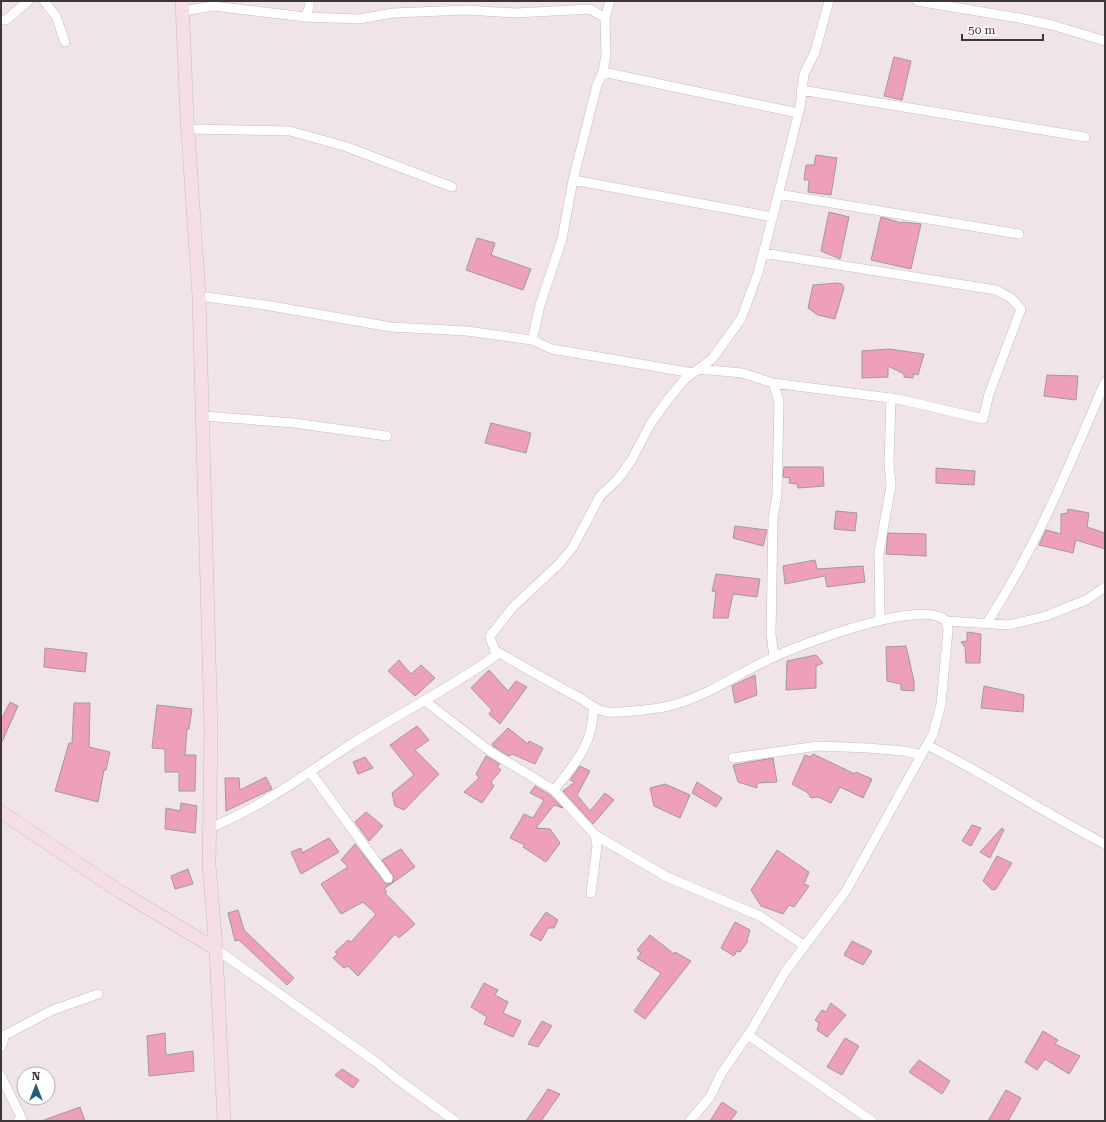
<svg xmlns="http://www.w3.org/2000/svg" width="1106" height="1122" font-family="'Roboto Serif',serif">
  <rect width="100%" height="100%" fill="#f0e4e8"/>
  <path fill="#ed9fbb" stroke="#a3989c" d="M894,57L911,61L902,100L884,96Z
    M816,155L837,158L831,195L808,192L809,180H804L806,165H814Z
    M829,212L849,217L840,259L821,251Z
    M881,217L902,223V222L921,224L911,269L871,260Z
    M477,238L495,243L491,255L531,269L523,290L466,270Z
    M837,283L842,284L844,288L835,319L818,315L808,308L813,285Z
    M889,349L924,354L918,375L913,374V378L904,377V374L888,366V377L862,378V351Z
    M1047,375L1078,376L1076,400L1044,396Z
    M491,423L531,433L526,453L485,443Z
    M784,467H823L824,486L798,488L797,484L789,483L790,478L783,477Z
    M936,468L975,471L974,485L936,483Z
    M1068,509L1089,513L1087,527L1105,533V549L1076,540L1073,553L1039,545L1046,530L1061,534V514L1067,513Z
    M836,511L857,513L855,531L834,529Z
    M735,526L767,530L763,546L733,538Z
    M888,533L926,534V556L886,554Z
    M815,560L817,569L863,566L865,582L827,587L825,576L785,584L783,566Z
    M716,574L760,579L757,597L733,594L728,618H713L716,592L712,591Z
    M967,632L981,634L980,663H966L965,647L961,642L967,641Z
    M906,646L914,681V691L901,690V684L887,681L886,647Z
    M45,648L87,653L85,672L44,667Z
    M816,655L823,663L816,666V688L786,690L787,661Z
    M399,660L411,674L421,665L435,678L415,696L388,671Z
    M489,670L508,691L516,681L527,687L500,724L489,714L492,710L471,688Z
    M755,675L757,695L735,703L732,686Z
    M984,686L1024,695L1023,712L981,708Z
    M10,702L18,706L1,744V720Z
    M74,703H90L89,747L110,752L106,770H104L98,802L55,791L69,743H72Z
    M157,705L192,709L189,729H187L185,755H196L195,791H179V772H165V749L152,748Z
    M417,726L429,740L415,750L439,774L404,810L395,806L392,793L414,775L390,745Z
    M508,728L528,744L529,741L543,748L535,764L512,754L509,756L493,746L492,744Z
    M813,754L855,774L856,772L872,779L863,798L840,787L831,803L818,797L811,798L808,793L792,784L805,755L810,757Z
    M486,756L500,764L497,766L501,770L491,782L494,786L482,803L464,792L479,778L476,774Z
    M365,757L373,768L358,774L353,762Z
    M773,758L777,782L757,783V788L738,782L733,765Z
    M580,766L590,771L577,795L590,811L605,793L614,800L593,824L563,791L575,782L570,780Z
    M266,777L272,789L226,811L225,778H239L240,790Z
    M697,782L722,798L716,807L692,793Z
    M665,784L690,795L680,818L654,806L650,788Z
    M535,786L550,795L563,808L554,805L536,828L550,829L560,843L546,862L523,847L525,845L510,838L524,814L533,818L544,800L530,793Z
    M181,803L197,806L195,833L165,829L166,808L180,811Z
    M366,812L383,826L369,841L355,822Z
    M972,825L981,828L971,846L962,841Z
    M1002,828L1004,830L990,858L980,852Z
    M329,838L339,852L301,874L291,852L301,848L302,853Z
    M355,844L386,884L392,883L394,877L382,860L401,849L415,867L384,889L387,892L385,893L415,924L399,938L395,934L358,976L348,966L344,968L333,958L337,954L335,952L348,940L351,942L376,914L363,902L341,914L321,884L348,867L341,860Z
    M777,850L809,872L804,884L809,886L794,907L789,905L783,914L761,906L751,890Z
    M997,856L1012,863L996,889L992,890L983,881Z
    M188,869L193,884L175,889L171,876Z
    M238,910L244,930L294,978L287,985L239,940L235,941L228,913Z
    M546,912L558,920L554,928H548L541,941L530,935Z
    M735,922L750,930L747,940L748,941L740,952L737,951L734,956L721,948Z
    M650,935L674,954L675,952L691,961L645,1019L634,1011L661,973L637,958L641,953L637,950Z
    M852,941L872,951L863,965L844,955Z
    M484,983L498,990L495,995L508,1002L503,1013L521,1021L513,1037L484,1024L487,1017L471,1007Z
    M831,1003L846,1015L827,1037L817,1030L819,1023L815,1020L822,1010L826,1012Z
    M542,1021L552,1026L538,1047L528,1044Z
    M1043,1031L1058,1040L1055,1044L1080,1056L1069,1074L1045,1059L1037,1070L1025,1062Z
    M165,1033L166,1055L193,1051L194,1071L149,1076L147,1036Z
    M845,1038L859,1046L842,1075L827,1067Z
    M919,1060L950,1081L942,1094L909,1072Z
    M342,1069L359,1080L353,1088L335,1075Z
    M548,1089L560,1094L541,1121H526Z
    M1006,1090L1021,1098L1008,1121H988Z
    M722,1102L737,1112L730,1121H710Z
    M80,1107L85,1121H44V1120Z"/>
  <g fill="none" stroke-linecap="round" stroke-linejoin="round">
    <defs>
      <path id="street" d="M44,1L56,16L65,42
        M917,1L1019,18L1052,25L1105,41
        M183,11L213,6L305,17L359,19L393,13L466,10L516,13L590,9L605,18
        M305,17L309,8V1
        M1,20H6L28,1
        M603,72L798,113
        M801,90L1085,137
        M188,129L290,131L347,147L452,187
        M573,180L773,217
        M778,194L1019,234
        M199,296L265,305L391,327L467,331L532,340L552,349L693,373
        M532,340L540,305L562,239L573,180L597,85L603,72L606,54L605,18L610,1
        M698,369L742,373L773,383L898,399L983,419L989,394L1021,309L1011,298L996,290L763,253
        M773,383L779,401L777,494L773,519L771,634L774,657
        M203,416L294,423L387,436
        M880,620L879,552L891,486L889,463L891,398
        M946,621L1009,625L1046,616L1086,600L1105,587
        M987,623C1036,548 1070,464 1105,382
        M496,651C523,667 550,682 578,697C587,702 595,710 607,712C621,713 662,709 676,704C711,694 741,672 774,657C802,644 924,597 946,621L948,630L941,704L933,734L846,891L785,972L752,1029L721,1074L710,1097L690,1121
        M425,701L491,752L554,790C575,764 594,743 593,708
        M927,745C988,775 1044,813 1105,844
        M733,758L818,746L868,748L904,751L921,755
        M311,773L388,878
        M554,790L595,835L597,846L591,893
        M209,828C261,808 304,775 350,745C398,714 449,689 495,656C496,649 491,643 490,636L513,607L559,564L573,547L600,496L618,479L631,461L651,423L669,398L685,379L712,359L741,319L758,273L769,231L800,107L804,74L815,52L829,1
        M595,835L667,877L760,916L805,946
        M216,949L376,1062L397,1079L455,1121
        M748,1035L872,1121
        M1,1047L5,1035L53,1010L98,994
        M1,1076L22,1119L18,1121"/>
      <path id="secondary" d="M182,1L187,118L199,296L211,729L209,865L216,949L224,1121
        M1,812L119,891L216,949"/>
    </defs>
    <use href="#street" stroke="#c7bbbf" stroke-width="10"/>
    <use href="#secondary" stroke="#c7bbbf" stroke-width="14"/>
    <use href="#street" stroke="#fff" stroke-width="9"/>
    <use href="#secondary" stroke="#f6dee6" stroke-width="13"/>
  </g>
  <rect width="1106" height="1122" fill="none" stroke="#3c3738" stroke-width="4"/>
  <g transform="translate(36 1086)"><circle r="19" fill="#ffffff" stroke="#b1afaf"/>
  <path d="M0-3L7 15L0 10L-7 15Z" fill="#235d76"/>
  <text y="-6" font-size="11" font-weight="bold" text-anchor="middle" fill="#3c3738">N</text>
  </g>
  <path d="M962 34v6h81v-6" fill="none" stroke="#3c3738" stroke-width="2"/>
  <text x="968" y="34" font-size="12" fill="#3c3738" stroke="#ffffff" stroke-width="3" paint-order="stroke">50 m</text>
</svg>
